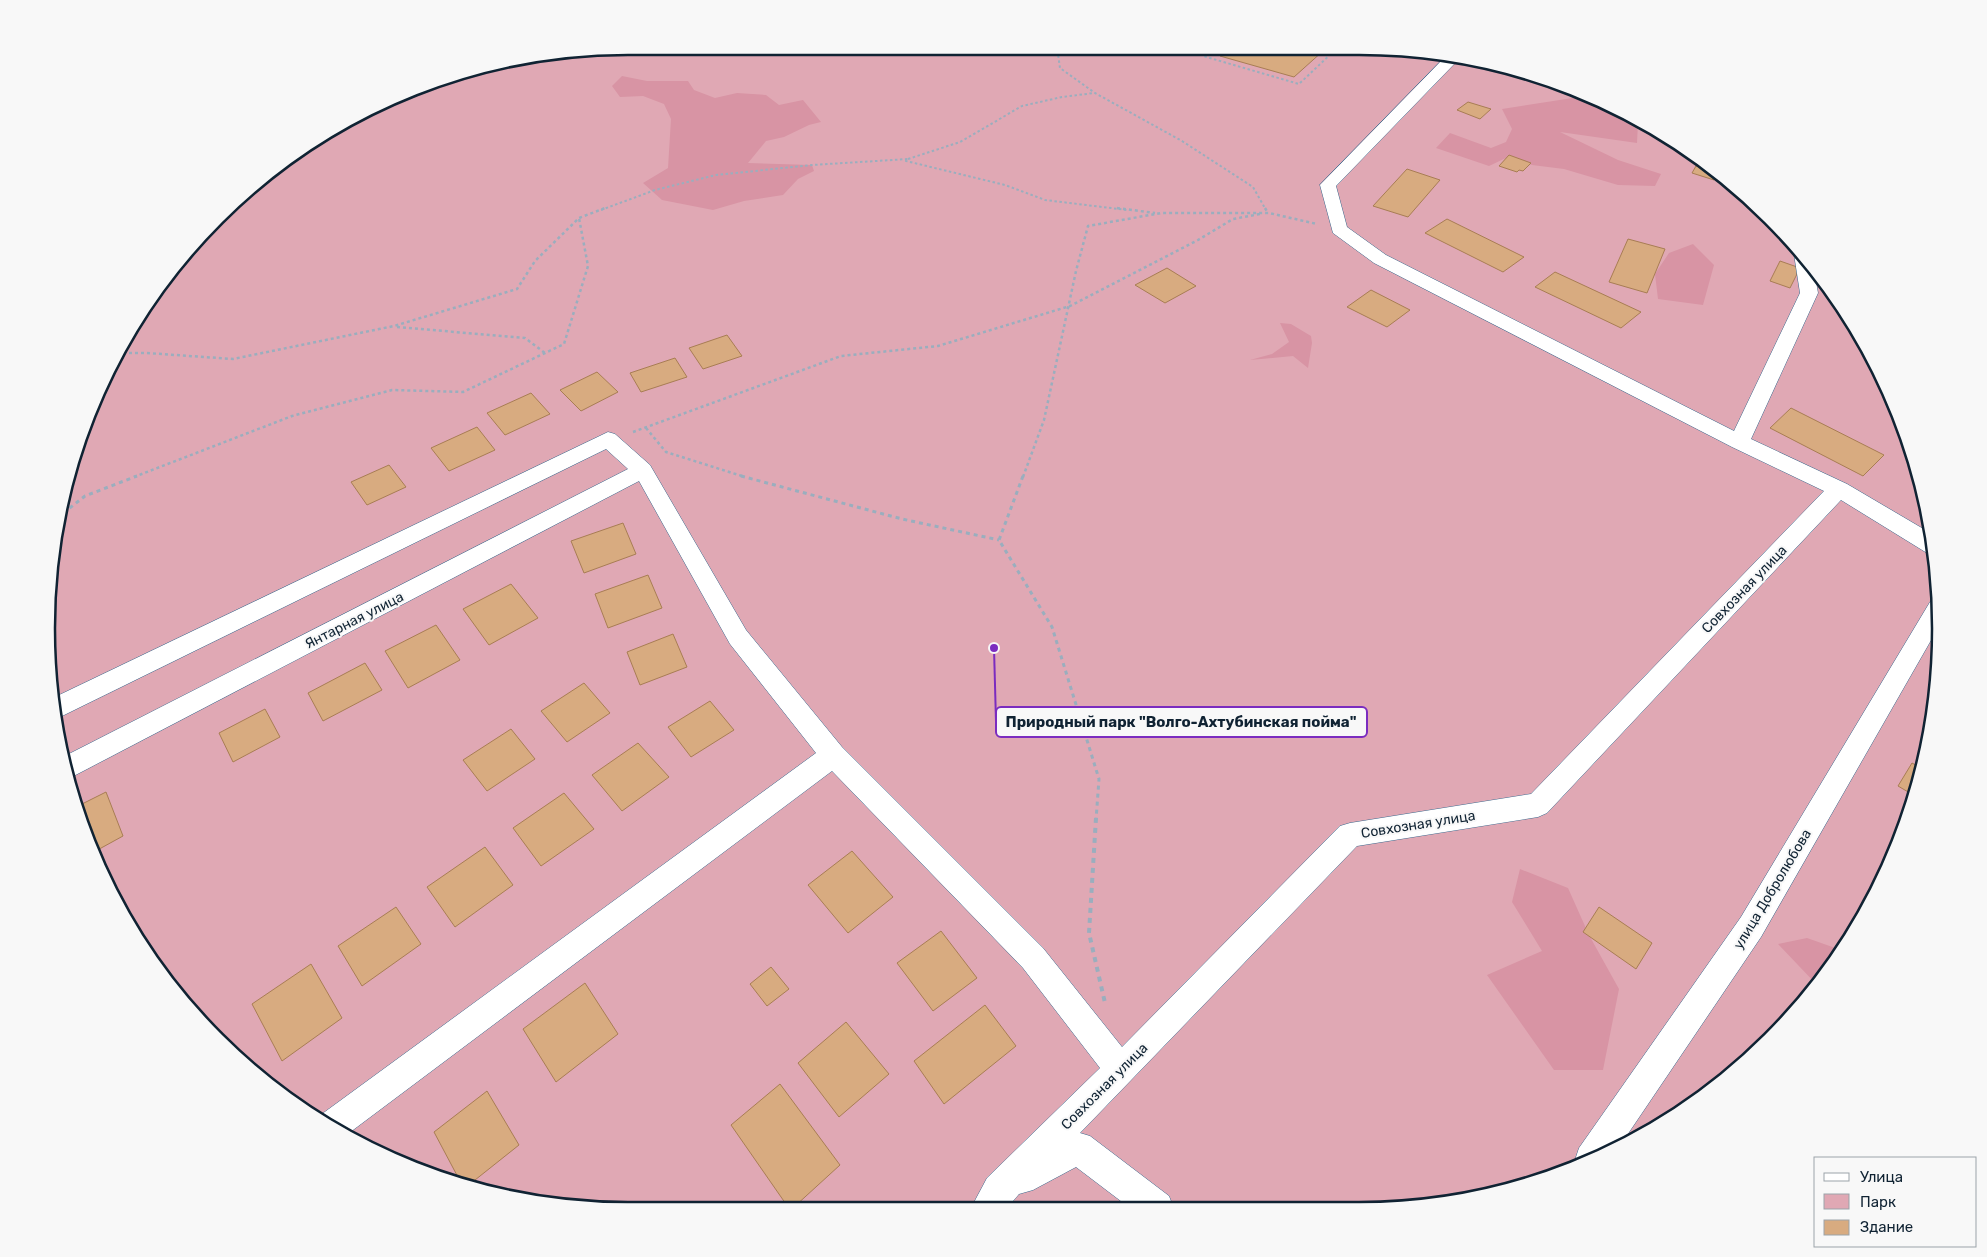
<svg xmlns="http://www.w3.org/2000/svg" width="1987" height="1257" font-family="Rubik,sans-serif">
  <rect width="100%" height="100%" fill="#daeeff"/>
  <path fill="#e0a8b4" d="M552,51H1434L1582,91L1713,167L1796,245L1863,338L1910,442L1936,553L1939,667L1921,779L1881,886L1820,983L1742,1066L1616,1151L1509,1191L1397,1209L553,1206L406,1167L274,1090L191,1013L144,952L91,852L66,779L46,628L57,515L77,441L124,338L167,274L217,217L305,145L442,77Z"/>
  <path fill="#d894a4" d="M502,63L486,73L435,80L442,77Z
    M622,76L647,81H688L694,90L715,98L737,93L766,95L779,105L803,100L821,122L809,125L784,137L766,141L748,163L812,165L814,171L798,179L783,195L744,201L713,210L662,200L643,183L668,168L671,119L664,104L643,96L620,97L612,86Z
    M1579,97L1615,110L1638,123L1637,143L1560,132L1618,160L1661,174L1655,186L1618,185L1564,169L1532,165L1508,157L1489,166L1436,148L1450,133L1491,148L1506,142L1512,129L1502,109Z
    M1693,244L1714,265L1703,305L1658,299L1655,274L1669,253Z
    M1280,323L1291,324L1311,336L1312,343L1308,368L1293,356L1250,360L1272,354L1289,342Z
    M1520,869L1568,888L1589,935L1619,989L1603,1070H1554L1487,975L1542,951L1512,902Z
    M1807,938L1841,950L1818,986L1778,944Z"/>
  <path fill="#d8ab80" stroke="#a87d54" d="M1227,51H1323L1294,77L1220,56Z
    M1468,102L1491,109L1480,119L1457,110Z
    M1509,155L1531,163L1523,171L1519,170L1517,172L1499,166Z
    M1696,166L1719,173L1714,180L1692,173Z
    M1407,169L1440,180L1408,217L1373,206Z
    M1447,219L1524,257L1503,272L1425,233Z
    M1628,239L1665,249L1647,293L1609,282Z
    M1780,261L1800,268L1790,288L1770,281Z
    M1167,268L1196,286L1165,303L1135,285Z
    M1555,272L1641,312L1621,328L1535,287Z
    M1371,290L1410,310L1387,327L1347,307Z
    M727,335L742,356L703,369L689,348Z
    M675,358L687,377L641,392L630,373Z
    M597,372L618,392L581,411L560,390Z
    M531,393L550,414L505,435L487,413Z
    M1791,408L1884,455L1863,476L1770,428Z
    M477,427L495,450L449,471L431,448Z
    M389,465L406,487L367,505L351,482Z
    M623,523L636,554L584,573L571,541Z
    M648,575L662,608L608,628L595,594Z
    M511,584L538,618L489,645L463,609Z
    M436,625L460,660L408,688L385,651Z
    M673,634L687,667L640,685L627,652Z
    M365,663L382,690L323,721L308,693Z
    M584,683L610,713L567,742L541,711Z
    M710,701L734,730L691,757L668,727Z
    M265,709L280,737L233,762L219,733Z
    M511,729L535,759L487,791L463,760Z
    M638,743L669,777L622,811L592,775Z
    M1912,763L1923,769L1915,796L1898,786Z
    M106,792L123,836L92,853L76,807Z
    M564,793L594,829L541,866L513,828Z
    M485,847L513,885L455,927L427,887Z
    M852,851L893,897L848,933L808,885Z
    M396,907L421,944L362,986L338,946Z
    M1599,907L1652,943L1636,969L1583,932Z
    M941,931L977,978L933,1011L897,963Z
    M311,964L342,1018L282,1061L252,1004Z
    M771,967L789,989L767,1006L750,984Z
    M585,983L618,1034L556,1082L523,1029Z
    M985,1005L1016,1046L944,1104L914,1061Z
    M846,1022L889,1074L839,1117L798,1063Z
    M780,1084L840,1165L794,1207H788L731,1125Z
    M487,1091L519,1145L470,1184L460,1181L434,1132Z"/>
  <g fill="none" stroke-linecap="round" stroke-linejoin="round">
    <defs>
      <path id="minor" d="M1447,55L1460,58L1336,186L1347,227L1386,255L1734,431L1800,293L1794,254L1800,250L1814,270L1818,293L1751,439L1847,484L1932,534L1936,555L1927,553L1841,500L1547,813L1538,817L1357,846L1080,1133L1090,1136L1169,1196L1174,1209L1130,1208L1076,1167L1033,1190L1019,1194L1007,1208H971L987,1178L1100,1068L1023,968L832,771L349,1133L320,1117L322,1114L816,753L730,644L639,481L66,780L63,757L628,469L606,449L58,718L55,697L608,432L615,434L650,465L746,630L842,747L1043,948L1122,1047L1340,826L1350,823L1531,794L1824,491L1732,447L1374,263L1333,233L1320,185Z
        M1937,599L1938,628L1761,937L1617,1150L1577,1165L1575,1160L1579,1148L1741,917L1930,602Z"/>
    </defs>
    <use href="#minor" stroke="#39678c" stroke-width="1"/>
    <path stroke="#9aaebe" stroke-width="2" stroke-dasharray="2.5 2.5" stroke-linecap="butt" d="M1060,51L1058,54L1060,68L1095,93L1182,141L1253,187L1266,210
      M1210,51L1203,56L1299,84L1334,51
      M908,159L960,142L1022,106L1062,97L1094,93
      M601,210L655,190L716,175L812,165L908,159L906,161L1005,185L1045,200L1127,210"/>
    <path stroke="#9aaebe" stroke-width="2.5" stroke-dasharray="3 3" stroke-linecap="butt" d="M1117,208L1155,213
      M1265,208L1268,213
      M397,327L525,338L545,353
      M117,353H147L233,359L394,326L517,289L535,261L579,218L605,208
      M646,428L666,452L745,477
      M633,432L841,356L938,346L1070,306L1198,240L1233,219L1260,214
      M134,477L292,416L392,390L463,392L564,344L588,266L579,218
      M1023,477L1044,420L1076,271L1088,226L1161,213H1269L1317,224"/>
    <path stroke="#9aaebe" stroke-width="3" stroke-dasharray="4 4" stroke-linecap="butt" d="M741,476L902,519L999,540
      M1023,476L999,540L1052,627L1099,779L1096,820
      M57,518L85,496L137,476"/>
    <path stroke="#9aaebe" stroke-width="4" stroke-dasharray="5 5" stroke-linecap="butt" d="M1096,818L1089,933L1105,1003"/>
    <use href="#minor" fill="#fff" fill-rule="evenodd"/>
  </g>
  <g text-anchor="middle" stroke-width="4" stroke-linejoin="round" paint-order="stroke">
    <g font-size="14" fill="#102333" stroke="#f8f8f8">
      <text transform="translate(1744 589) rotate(-46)" y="5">Совхозная улица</text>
      <text transform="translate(354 620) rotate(-27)" y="5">Янтарная улица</text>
      <text transform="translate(1418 824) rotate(-9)" y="5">Совхозная улица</text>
      <text transform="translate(1772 889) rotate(-59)" y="5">улица Добролюбова</text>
      <text transform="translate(1104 1086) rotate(-45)" y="5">Совхозная улица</text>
    </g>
  </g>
  <path d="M0 0H1987V1257H0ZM628 55H1359A573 573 0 0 1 1932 628V629A573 573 0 0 1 1359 1202H628A573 573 0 0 1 55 629V628A573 573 0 0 1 628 55Z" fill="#f8f8f8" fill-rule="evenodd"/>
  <path fill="none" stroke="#102333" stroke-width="2.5" d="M628 55H1359A573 573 0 0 1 1932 628V629A573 573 0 0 1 1359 1202H628A573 573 0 0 1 55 629V628A573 573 0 0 1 628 55Z"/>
  <path fill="none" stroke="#7b2cbf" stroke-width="2" d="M994 648L996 722"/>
  <circle fill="#7b2cbf" stroke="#f8f8f8" stroke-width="2" cx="994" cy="648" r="5"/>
  <rect fill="#f8f8f8" stroke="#7b2cbf" stroke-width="2" x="996" y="707" width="371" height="30" rx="5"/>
  <g font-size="15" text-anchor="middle" font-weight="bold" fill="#102333">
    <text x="1181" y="727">Природный парк "Волго-Ахтубинская пойма"</text>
  </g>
  <rect x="1814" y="1157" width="162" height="90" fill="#f8f8f8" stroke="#9ba3a9"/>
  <rect x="1824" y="1173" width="25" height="8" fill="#ffffff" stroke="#9ba3a9"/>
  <text x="1860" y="1182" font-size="15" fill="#102333">Улица</text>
  <rect x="1824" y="1194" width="25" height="15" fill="#e0a8b4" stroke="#9ba3a9"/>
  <text x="1860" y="1207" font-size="15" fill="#102333">Парк</text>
  <rect x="1824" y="1220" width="25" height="15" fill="#d8ab80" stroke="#9ba3a9"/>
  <text x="1860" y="1232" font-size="15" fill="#102333">Здание</text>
</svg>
